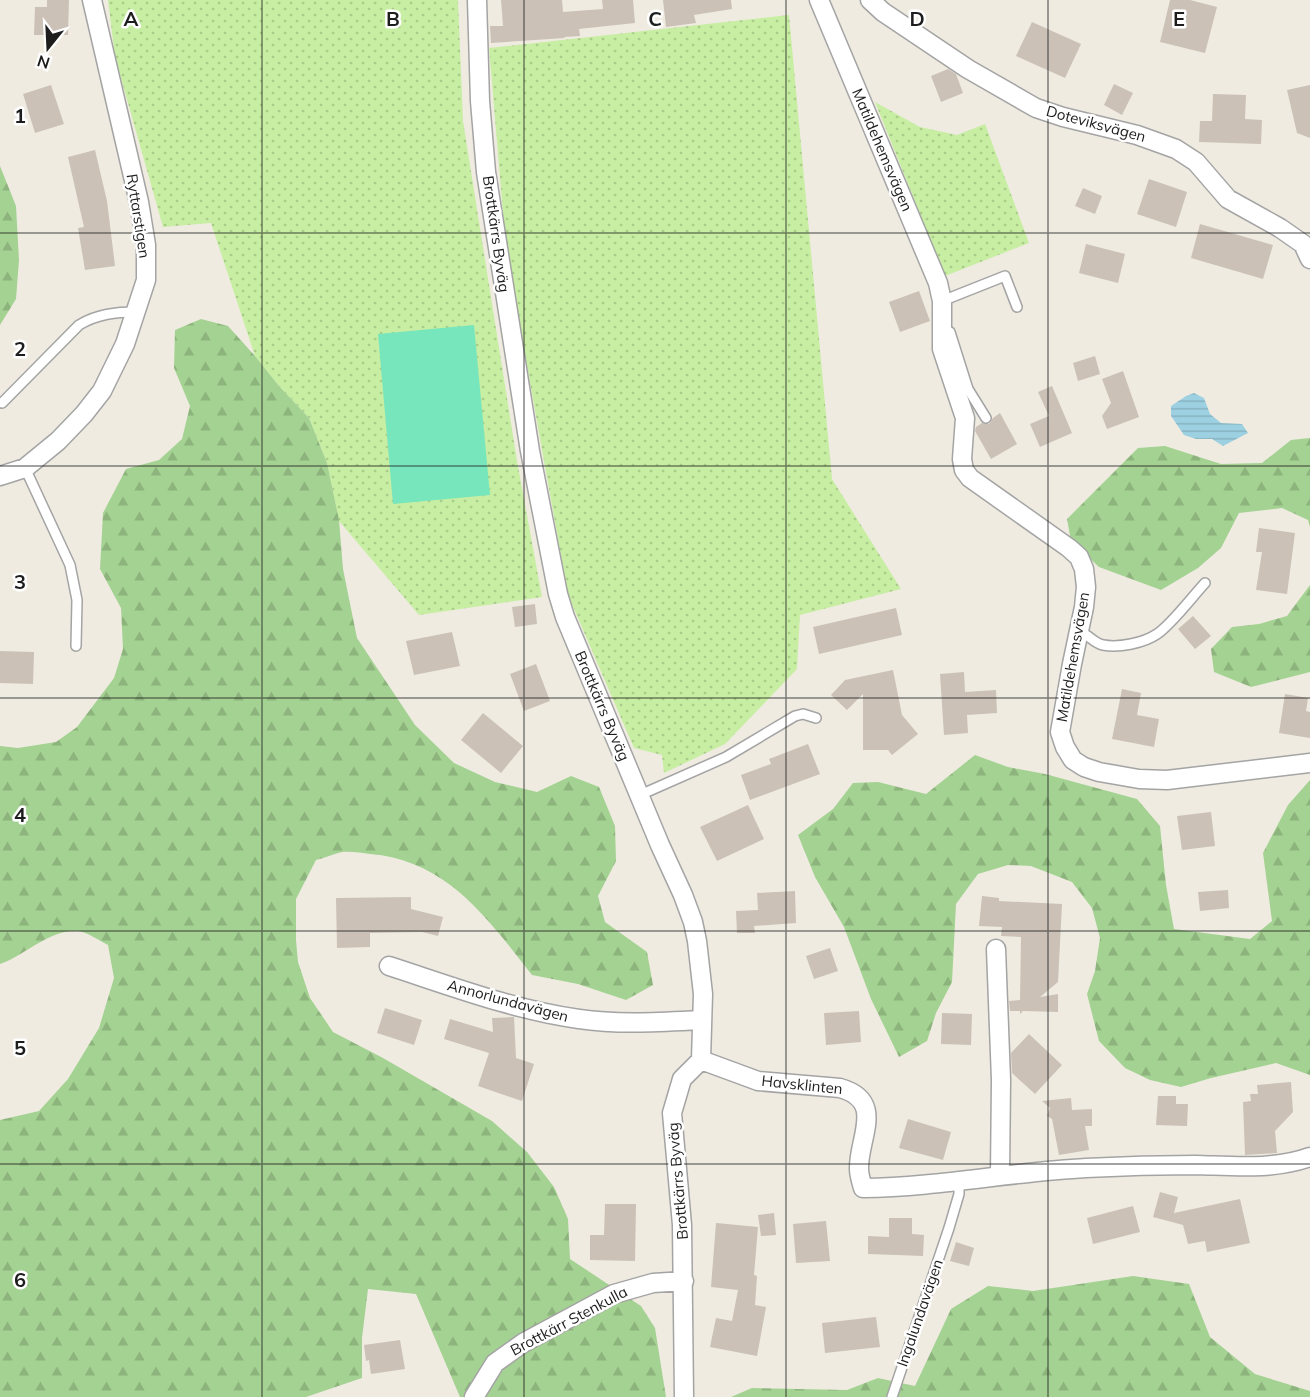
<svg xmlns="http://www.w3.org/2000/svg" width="1310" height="1397" font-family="Mulish,sans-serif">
  <defs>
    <pattern id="grass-dots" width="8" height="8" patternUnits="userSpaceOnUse" patternTransform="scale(1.5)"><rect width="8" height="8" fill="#c7eea2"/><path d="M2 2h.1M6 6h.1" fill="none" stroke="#aacc8b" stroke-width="1.8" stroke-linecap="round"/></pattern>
    <pattern id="forest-firs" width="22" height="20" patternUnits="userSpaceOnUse" patternTransform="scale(1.5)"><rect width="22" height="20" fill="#a4d292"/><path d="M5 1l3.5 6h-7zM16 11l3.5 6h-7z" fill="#8db47d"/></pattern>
    <pattern id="water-rules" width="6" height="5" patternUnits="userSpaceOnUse" patternTransform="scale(1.5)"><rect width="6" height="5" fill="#9dd1e1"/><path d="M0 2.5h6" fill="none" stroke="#87b3c1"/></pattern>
  </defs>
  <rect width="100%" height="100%" fill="#efebe1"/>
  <path fill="url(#grass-dots)" d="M108,0H458L463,121L517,461L542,597L419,615L339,521L327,463L309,418L279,386L255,356L211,223L163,227L115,57Z
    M789,15L832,479L901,589L800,615L797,669L725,744L664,773L662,755L634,748L568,595L506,248L489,48Z
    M875,102L920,127L957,135L985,124L1029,243L945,276Z"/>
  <path fill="url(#forest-firs)" d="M0,166L16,206L19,260L16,299L0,325Z
    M201,319L228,326L255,356L279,386L309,418L327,463L339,520L343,569L357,638L415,725L454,763L495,782L537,792L571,776L599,787L615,826L616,861L598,896L605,922L647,952L653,985L626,1000L578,984L532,975C488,919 447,860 370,854C362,853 351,851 342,852C334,854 324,858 316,860L296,899V940L298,962L310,998L333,1032L383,1058L492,1121L527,1152L554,1187L568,1219L570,1259L641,1306L655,1328L666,1397H460L416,1294L368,1289L362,1338V1378L306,1397H0V1120L39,1111L68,1079L99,1028L114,978L108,945C100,941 87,932 78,931C49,929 26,955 0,964V746L18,748L56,742L77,727L114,678L123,649L121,608L100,569L103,513L126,469L159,460L182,439L190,406L174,368L175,330Z
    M1310,438V527L1308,520L1282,508L1239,513L1221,548L1198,568L1161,590L1099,567L1071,541L1067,519L1138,448L1165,446L1221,464L1262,463L1291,440Z
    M1310,585V672L1251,687L1214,672L1211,649L1232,627L1259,624L1287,616Z
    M975,755L1008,767L1045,774L1137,799L1160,826L1166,885L1174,929L1250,939L1272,921L1263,853L1288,805L1310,780V1075L1276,1063L1211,1078L1181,1087L1150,1080L1125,1068L1099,1041L1087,994L1095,971L1100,938L1092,908L1072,882L1031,866L1008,865L978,874L956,904L952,982L936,1013L927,1041L899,1057L871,999L844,927L815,877L798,835L833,809L853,783L878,782L926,794Z
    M1133,1276L1189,1284L1210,1337L1255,1374L1310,1391V1397H731L752,1388L847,1390L878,1378L915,1386L951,1309L988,1286L1033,1291Z"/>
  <path fill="#77e6bd" d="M474,325L490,495L393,504L378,334Z"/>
  <path fill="url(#water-rules)" d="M1194,393L1204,398L1210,414L1221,423L1242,424L1248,433L1223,446L1212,439H1196L1184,435L1171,416V406L1186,396Z"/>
  <path fill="#cbc1b7" d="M47,0H69L68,35H34L35,7H47Z
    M501,0H562L563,12L603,9L602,0H633L635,23L579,29L580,36L564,37L565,38L491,43L490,26H503Z
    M663,0H731L732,9L694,15L696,23L666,27Z
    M1170,0H1190L1217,7L1205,53L1160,42Z
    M1032,22L1081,44L1065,78L1016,56Z
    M948,69L956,74L963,93L941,102L931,76Z
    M1114,84L1133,93L1122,115L1104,105Z
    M51,85L64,124L35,133L23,94Z
    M1310,85V138L1297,133L1287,90Z
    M1213,94L1246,95L1245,119L1262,120L1261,144L1199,142L1200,121H1212Z
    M95,150L107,201L115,266L85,270L78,228L84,227L68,157Z
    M1149,179L1187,192L1176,227L1137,214Z
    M1083,188L1102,196L1095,214L1075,206Z
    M1200,224L1273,245L1263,279L1191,258Z
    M1086,244L1125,254L1118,283L1079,273Z
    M919,291L930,321L900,332L889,302Z
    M1095,356L1100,374L1078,381L1073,363Z
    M1123,371L1139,417L1107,429L1102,416L1111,403L1102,379Z
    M1052,386L1072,433L1040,447L1030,424L1049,416L1038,392Z
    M1000,413L1017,444L991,459L975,431L976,427L982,423L989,424L993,418Z
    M1259,528L1295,533L1287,594L1256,590L1262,552H1256Z
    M535,604L537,624L515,627L512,607Z
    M896,608L902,635L819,654L813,627Z
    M1193,616L1211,636L1195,649L1178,629Z
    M452,632L460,666L414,675L406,641Z
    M0,651L34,652L33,684L0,683Z
    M536,664L550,701L524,711L510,674Z
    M893,670L902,715L918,734L892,755L888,750H863V694L847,710L831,695L845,680Z
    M964,672L965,692L996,690L997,713L967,715L968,733L944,735L940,674Z
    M1122,689L1141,693L1137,715L1159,719L1154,747L1112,739Z
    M1285,694L1308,698L1306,711L1310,712V738L1279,733Z
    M483,713L523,746L501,773L461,740Z
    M808,744L820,774L750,800L741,775L771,764L769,759Z
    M748,805L764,839L717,861L700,827Z
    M1211,812L1215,846L1182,850L1177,816Z
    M1228,890L1229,908L1200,911L1198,892Z
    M795,891L796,923L754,926L755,933H737L736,911L758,910L757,893Z
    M982,896L999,898V901L1062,904L1058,982L1040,997L1058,994V1012L1023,1011L1020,1014V1011H1010L1009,1001L1020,1000L1021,937L1001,936L1002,927L979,926Z
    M411,897V909L443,917L438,936L422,932L370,933V947L337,948L336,898Z
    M830,948L838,971L814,979L806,956Z
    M385,1008L422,1020L414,1045L377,1033Z
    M859,1011L861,1042L826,1045L824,1013Z
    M942,1013L972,1014L971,1045L941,1044Z
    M514,1017L516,1058L534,1064L522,1101L478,1086L489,1053L444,1039L450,1019L493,1032L492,1018Z
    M1029,1034L1062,1065L1035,1094L1012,1073L1011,1053Z
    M1291,1082L1293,1112L1275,1131L1277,1153L1245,1155L1243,1102L1251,1101L1250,1094H1258L1257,1085Z
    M1158,1096H1176V1104H1188L1187,1126L1156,1125Z
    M1071,1098L1072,1110L1092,1109V1126H1085L1089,1150L1059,1155L1052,1119L1047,1116L1050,1108L1042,1101Z
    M908,1119L951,1132L943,1160L899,1148Z
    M1160,1192L1178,1197L1174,1213L1240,1199L1250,1243L1207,1252L1205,1241L1188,1244L1183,1225L1153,1217Z
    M605,1204H636L635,1261L590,1260V1235H604Z
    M1133,1206L1140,1232L1093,1244L1087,1218Z
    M774,1213L776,1235L761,1236L758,1215Z
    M889,1218H912V1234L924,1235L923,1256L868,1254V1236L889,1237Z
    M826,1221L830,1261L796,1263L793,1224Z
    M716,1223L758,1227L754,1275L757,1276L755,1305L766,1307L757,1356L710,1347L716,1318L732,1321L738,1290L711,1287Z
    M956,1242L974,1248L969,1266L950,1261Z
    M876,1317L880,1347L825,1353L822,1323Z
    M400,1340L405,1369L371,1374L369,1360L366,1361L364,1345Z"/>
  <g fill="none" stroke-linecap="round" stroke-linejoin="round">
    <defs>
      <path id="lane" d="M942,301L1005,276L1017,307
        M945,329L950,332L968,389L986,418
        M2,403L79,325C97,314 116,312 137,312
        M25,468L70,565L77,600L76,646
        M1079,632C1089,634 1093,643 1103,645C1119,648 1144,643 1157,634C1171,625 1192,597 1205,583
        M640,795L726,757L795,716L803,714L816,718
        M892,1397L949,1228L959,1194V1182"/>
      <path id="street" d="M477,0L480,101L486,172L530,451L558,594L565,617L660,845L683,895L693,922L697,941L703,994L701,1060L682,1079L672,1113L682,1225L684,1397
        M819,0L938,283L942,301V349L965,418L962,459L964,470L970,478L1069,548L1079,557L1084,569L1086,587L1084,607L1072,664L1060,732L1065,747L1073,760L1084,767L1099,772L1139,779L1167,780L1310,763
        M870,0L883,12L968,69L1036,108L1063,117L1137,135L1176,149L1196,162L1228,199L1280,228L1303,244L1310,259
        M0,476L25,468L58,441L84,414L102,391L125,344L146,280V245L139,202L92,0
        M996,949L1001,1080L1000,1175
        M389,966C451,986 514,1010 579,1019C619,1025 662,1022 702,1020
        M701,1060L758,1081L840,1088C886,1101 858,1138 859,1169C859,1175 861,1181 863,1188C938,1187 1011,1172 1086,1168C1123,1166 1160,1165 1196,1165C1234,1166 1274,1170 1310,1157
        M474,1397L495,1363L523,1343L614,1294L653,1283L684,1281"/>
    </defs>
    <use href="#lane" stroke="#a4a4a4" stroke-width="12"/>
    <use href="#street" stroke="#a4a4a4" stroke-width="21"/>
    <use href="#lane" stroke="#fff" stroke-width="9"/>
    <use href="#street" stroke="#fff" stroke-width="18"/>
  </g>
  <path fill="none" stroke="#1d1d1d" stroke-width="1.5" stroke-opacity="0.55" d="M262,0V1397M524,0V1397M786,0V1397M1048,0V1397M0,233H1310M0,466H1310M0,698H1310M0,931H1310M0,1164H1310"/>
  <g text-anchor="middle" stroke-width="5" stroke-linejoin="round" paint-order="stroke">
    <g font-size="15" fill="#1d1d1d" stroke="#fff">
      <text transform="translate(1096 124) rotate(15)" y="5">Doteviksvägen</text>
      <text transform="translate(882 150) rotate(67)" y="5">Matildehemsvägen</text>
      <text transform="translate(138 216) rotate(81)" y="5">Ryttarstigen</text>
      <text transform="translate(496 234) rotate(82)" y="5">Brottkärrs Byväg</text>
      <text transform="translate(1073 657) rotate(-80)" y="5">Matildehemsvägen</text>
      <text transform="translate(602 706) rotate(67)" y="5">Brottkärrs Byväg</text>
      <text transform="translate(508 1001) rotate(15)" y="5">Annorlundavägen</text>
      <text transform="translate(802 1085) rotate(6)" y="5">Havsklinten</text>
      <text transform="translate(678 1181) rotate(-95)" y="5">Brottkärrs Byväg</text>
      <text transform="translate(920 1313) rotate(-71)" y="5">Ingalundavägen</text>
      <text transform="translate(569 1321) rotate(-28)" y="5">Brottkärr Stenkulla</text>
    </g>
  </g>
  <g font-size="20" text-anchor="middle" font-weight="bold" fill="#1d1d1d" stroke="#fff" stroke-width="5" stroke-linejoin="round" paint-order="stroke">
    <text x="131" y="26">A</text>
    <text x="393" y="26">B</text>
    <text x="655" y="26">C</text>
    <text x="917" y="26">D</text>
    <text x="1179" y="26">E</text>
    <text x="20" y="123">1</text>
    <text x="20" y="356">2</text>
    <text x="20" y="589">3</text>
    <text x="20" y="822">4</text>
    <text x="20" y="1055">5</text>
    <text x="20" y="1287">6</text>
  </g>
  <g transform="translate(48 48) rotate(198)" stroke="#ffffff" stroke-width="4.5" paint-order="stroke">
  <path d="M0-4.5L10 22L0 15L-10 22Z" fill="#1d1d1d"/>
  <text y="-9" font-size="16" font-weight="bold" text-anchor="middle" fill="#1d1d1d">N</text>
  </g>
</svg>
